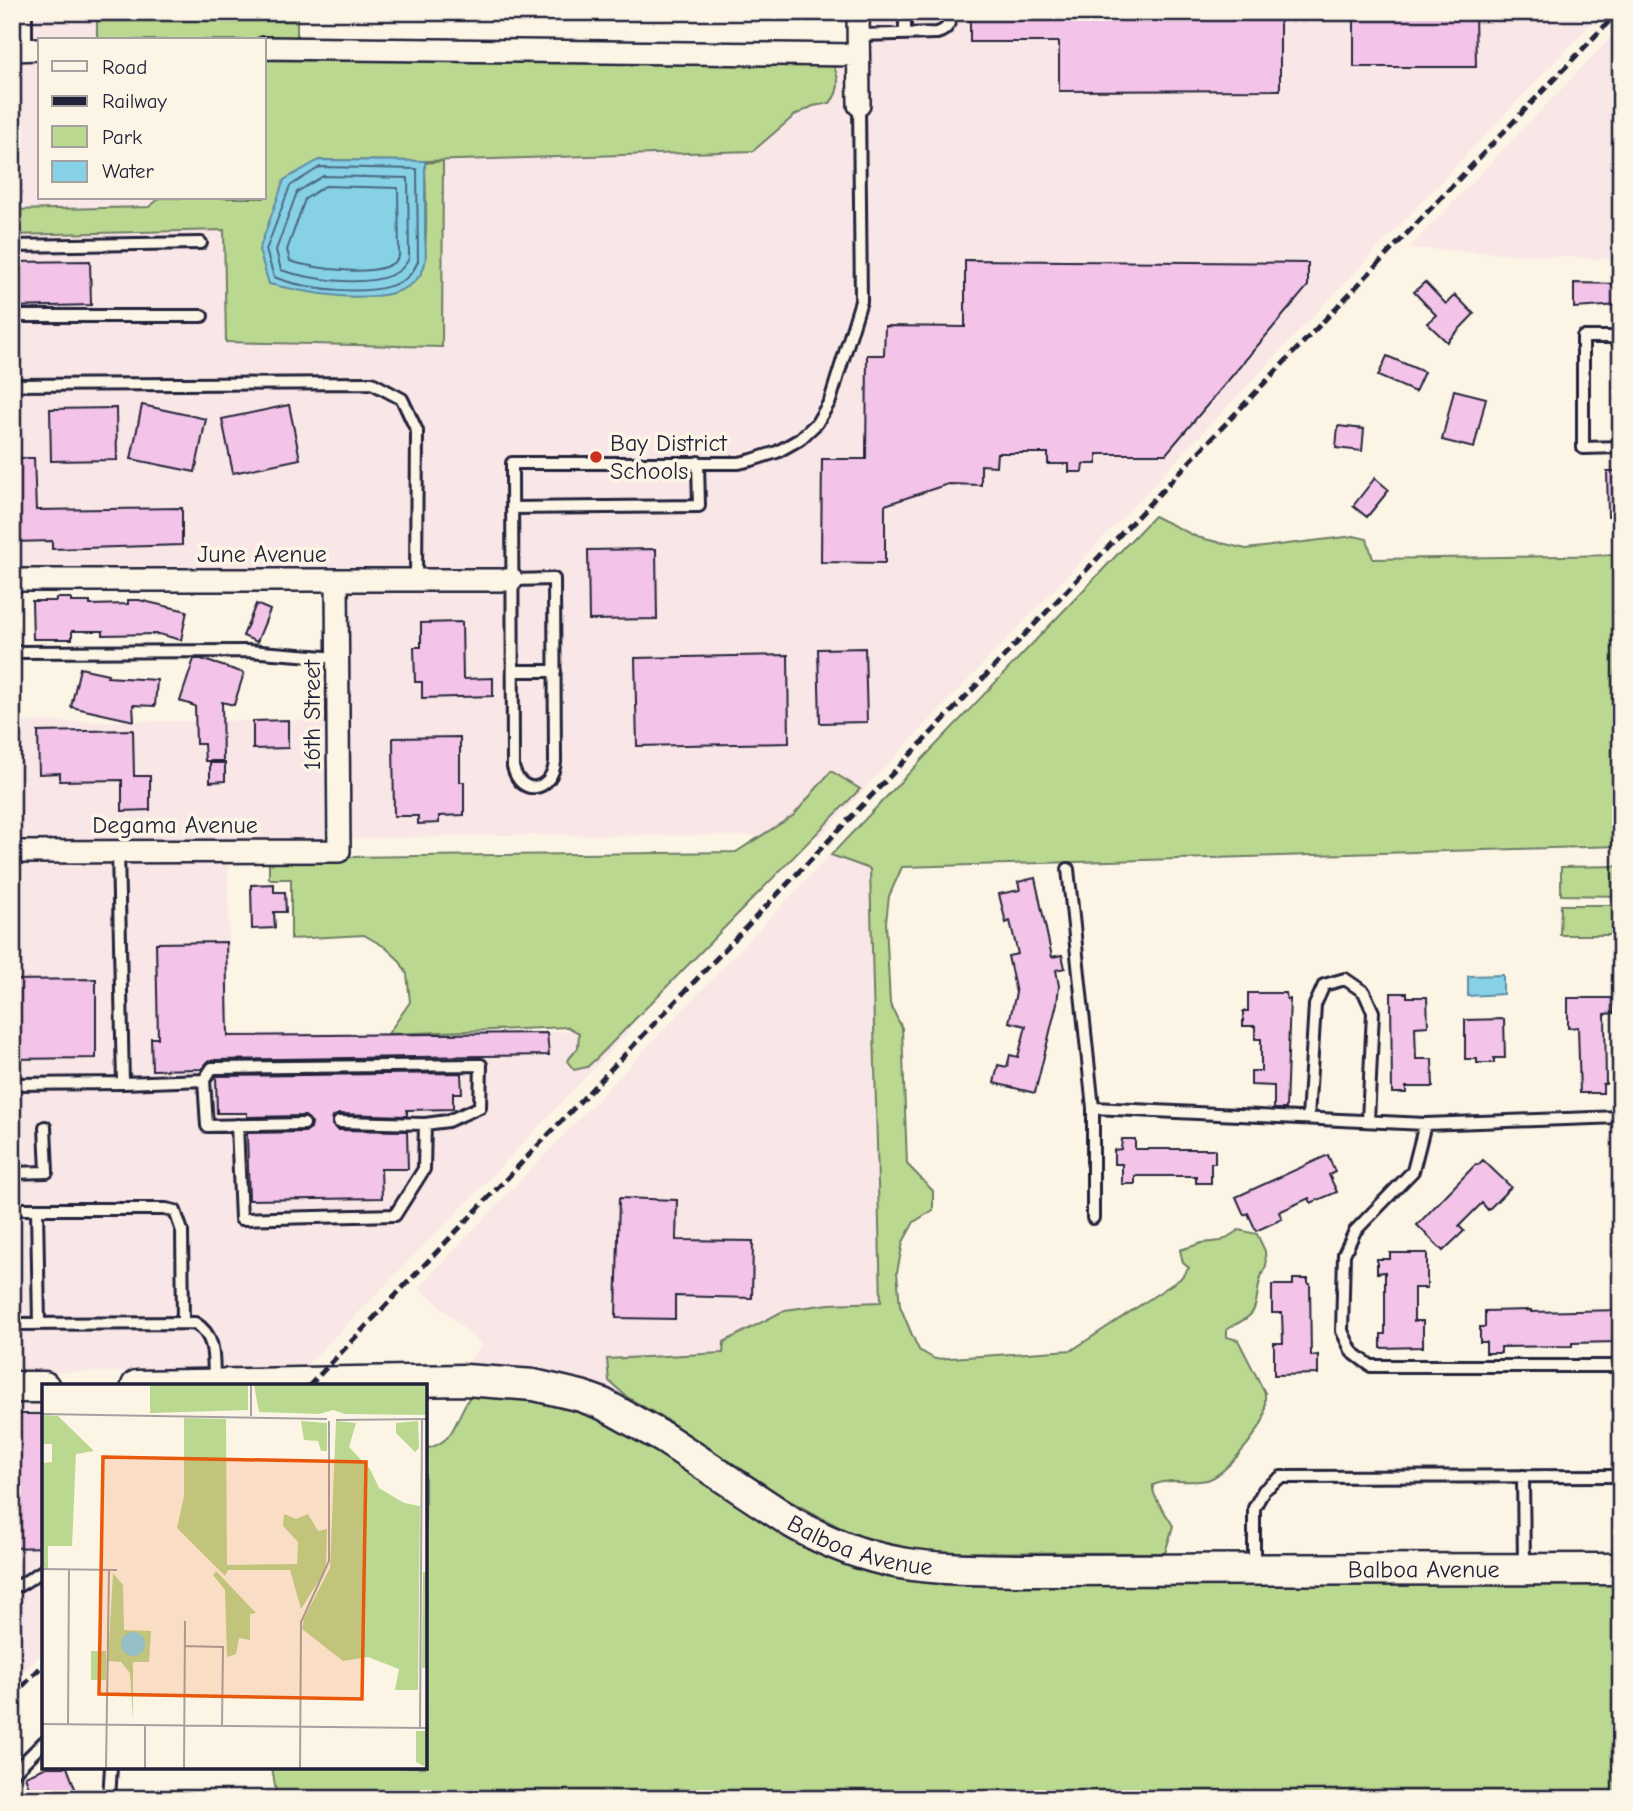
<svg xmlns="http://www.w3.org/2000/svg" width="1633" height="1811" font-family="'Comic Neue',sans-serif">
  <rect width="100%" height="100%" fill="#fcf5e5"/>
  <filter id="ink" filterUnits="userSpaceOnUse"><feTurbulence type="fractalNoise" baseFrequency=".0143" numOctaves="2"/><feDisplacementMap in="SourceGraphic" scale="14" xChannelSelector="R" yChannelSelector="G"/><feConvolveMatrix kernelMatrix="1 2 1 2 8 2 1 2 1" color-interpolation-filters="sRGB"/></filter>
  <g filter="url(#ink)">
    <path fill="#f9e6e6" d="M12,12H97V40H40L12,44Z
      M866,12H1602L820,836L495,835L347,839L348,590L493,589V569L12,571V221H20V59H40V198H264V60L838,64L849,71Z
      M1621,27V260L1409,248Z
      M330,720L329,829L321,843L12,845V722Z
      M831,854H870L882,1365L622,1369L623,1403L461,1371L482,1345L419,1287Z
      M228,860L230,1033L629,1031L470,1199L301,1371L12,1372V861Z
      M44,1404V1651L12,1684V1405Z"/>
    <path fill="#bbd890" stroke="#6e7d66" stroke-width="2" d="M97,12H297V44L264,40H97Z
      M264,60L831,62C840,76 841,90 830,103L813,106L795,115L753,151L425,161L319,160L392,293C401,289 410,286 416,279C431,264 425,187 425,163L443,161L442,347L226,342L224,230L12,235V210L149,207L160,198H264Z
      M1154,516L1197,537L1246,549L1354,536L1367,539L1373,559L1621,555V846L902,867L889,896L886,922L890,1004L902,1028L907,1164L933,1191V1210L914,1222L903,1242L897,1272L900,1306L912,1335L919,1350L935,1359L1072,1350L1180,1279L1189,1268L1183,1263L1180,1250L1202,1243L1221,1241L1239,1230L1257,1234L1265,1251L1266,1266C1255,1282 1260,1304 1251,1314C1246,1320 1234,1325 1227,1329V1337L1238,1340L1265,1393C1265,1401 1266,1413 1263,1420C1256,1436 1224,1476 1207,1480C1189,1484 1171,1477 1153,1485C1151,1496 1167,1514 1173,1526L1165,1553L887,1552L786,1499L667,1420L627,1397L609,1381L607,1359L723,1353L724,1342L785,1310L829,1304L881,1302L870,869L831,855Z
      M831,771L860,789L597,1058L587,1067L574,1070L567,1061L578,1048L579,1033L568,1027L388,1034L410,1002L407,974L399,960L385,947L364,935L291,939V879H269V858L736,852L794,815Z
      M1621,866V896L1561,895V867Z
      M1561,905H1621V935H1560Z
      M502,1392L594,1414L840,1559L1621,1580V1799H277L272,1767H425V1449C459,1441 453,1418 472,1394Z"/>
    <path fill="#87d1e7" stroke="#5f8ba2" stroke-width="2" d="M319,160L425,161C425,186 425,211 425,236C425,244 427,255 425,263C413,317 305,292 269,284L259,250L284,180Z
      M1503,975V994L1468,996V976Z"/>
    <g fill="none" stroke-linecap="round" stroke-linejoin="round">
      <path stroke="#4a6880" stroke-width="2" d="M320,167L417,169L418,261C414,270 411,276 402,281C373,298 304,289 274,277L266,250L290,186Z
        M323,176L408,178L409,258C395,294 311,280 281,270L276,250L297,192Z
        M325,186L398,188L399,256C388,281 311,268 290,261L287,250L305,199Z"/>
    </g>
    <path fill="#f3c4e7" stroke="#22223b" stroke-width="2" d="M970,12H1280V90L1059,91V42H970Z
      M1354,12H1475L1476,67H1354Z
      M965,260L1308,263V286L1166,454H1097V464H1083L1082,472H1069V464H1048V453H997L996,466L981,465V485L948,484L885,505V563L821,562L822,459H866L867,355H884L885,326L965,327Z
      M90,261L91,305L12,307V262Z
      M1425,282L1446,304L1455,295L1474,314L1447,342L1427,323L1436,315L1414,292Z
      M1574,283L1621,284V305L1574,308Z
      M1387,356L1424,372L1415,392L1378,376Z
      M1454,390L1486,398L1474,448L1442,440Z
      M142,405L206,419L195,472L131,459Z
      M289,405L300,459L233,473L222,419Z
      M116,408L117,460L51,461L50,409Z
      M1338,426L1364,429L1362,451L1336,448Z
      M12,458H34L36,510L182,508V545L52,549V541L12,542Z
      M1607,471H1621V515L1608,516Z
      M1375,478L1389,490L1367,517L1353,506Z
      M656,549L657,619L589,620L588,550Z
      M56,598H71V602H90V605L128,604V600H139L187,611L181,640L159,634L103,635V631H72V639H33L32,601H56Z
      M256,604L270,610L257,642L243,636Z
      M462,622L463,679L493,678V696L422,698V682H415L414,647H421V623Z
      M865,648L867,722L820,723L818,649Z
      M788,655L789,743L637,746L635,658Z
      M194,659H201L244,673L234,705L222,702L223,761H205L204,744H196L195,706L180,701Z
      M80,668L108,674L107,677L157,680L155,706L133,705L134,721L71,707Z
      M288,720V748L253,749V721Z
      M133,730L134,776H150V810L122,811V780L60,781V773L39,774L38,732Z
      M460,737V782H464V815L439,816V823L418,824V816H394L393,738Z
      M210,763H225V781L210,782Z
      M1035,878L1052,957L1062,955L1065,968L1056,970L1059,986L1057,1003L1035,1093L994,1083L998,1065L1007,1067L1010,1055L1018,1057L1026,1026L1009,1022L1016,993L1008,956L1018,954L1010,921L1006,923L999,894L1020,890L1018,882Z
      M274,884V892H285L286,912H274L275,928L252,929L251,885Z
      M226,942L228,1036L547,1033L549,1055L212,1060L208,1061L202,1069L152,1070L151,1038H158L156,943Z
      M96,979V1058L12,1059V980Z
      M1248,993H1286L1287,999H1290L1286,1109H1274V1086L1251,1085V1071H1261V1039H1255V1026H1243V1011H1248Z
      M1391,993H1407V997H1427L1428,1026L1415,1027L1416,1059H1432L1433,1087H1406V1093H1392Z
      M1568,998H1614V1013L1605,1014L1606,1084H1603V1093H1580L1578,1027L1568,1028Z
      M1504,1019L1505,1058H1494V1063H1477V1059H1465V1020Z
      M461,1073L462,1093H453V1109L407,1110V1116L339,1114L333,1117L332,1125L338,1130L407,1131L408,1169H381L382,1198L249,1200L247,1133L305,1132L311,1128L312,1123L305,1116L247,1117V1113H217L216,1076Z
      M1122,1139H1135V1149H1215V1163H1211V1183H1196V1176H1135V1184H1122V1164H1114V1150L1121,1149Z
      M1328,1155L1335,1172L1329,1175L1337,1192L1311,1203L1309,1198L1279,1212L1282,1219L1256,1231L1248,1213L1244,1215L1236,1197Z
      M1483,1160L1511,1187L1488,1210L1482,1203L1459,1226L1464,1231L1443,1251L1417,1225L1476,1164L1478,1165Z
      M619,1198L677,1200L676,1240L753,1241L752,1298L675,1296V1319L616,1318Z
      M1390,1253H1427V1288H1414V1321H1423V1347L1381,1348V1334H1385V1272L1377,1273V1259H1390Z
      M1293,1279H1308V1284H1310L1311,1356L1318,1355V1374L1274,1375V1343H1283L1282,1313H1272V1285H1293Z
      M1531,1310V1312L1621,1310V1340H1617V1342L1572,1343V1346L1501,1347V1353H1486V1342H1480V1327H1485V1311Z
      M12,1414H44V1547L12,1548Z
      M47,1767H67L79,1799H33L25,1776Z"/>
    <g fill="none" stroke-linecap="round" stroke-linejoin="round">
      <defs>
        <path id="lane" d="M26,12V49
          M905,34V12
          M858,35L937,33C948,30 950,23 951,12
          M12,246L201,243
          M12,316H202
          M1621,341L1610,337H1583V448L1621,447
          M12,385L372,383L402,399L417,431L416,580
          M512,508L699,506L698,462
          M512,580L554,579L555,762C552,791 521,798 513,767L512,463H739L752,460L777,452L800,439L817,423L830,401L861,301L859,105
          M12,652L248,651L338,658
          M513,671H555
          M1068,869L1093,1108V1218
          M204,1080L207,1126L304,1124
          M123,1083L204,1080L212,1068L481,1065L480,1107L448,1121L425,1124L339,1122
          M12,1084L123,1083L118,851
          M1093,1108L1425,1124L1621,1117
          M1308,1118L1315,1005L1324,985L1345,979L1364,992L1373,1012L1368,1121
          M1425,1124L1413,1171L1355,1231L1344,1254L1342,1331L1352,1352L1371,1366H1621
          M237,1125L241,1219L395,1215L424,1169L425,1124
          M12,1173L47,1172L45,1127
          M12,1209H166L175,1211L182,1231L183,1322
          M37,1209L39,1324
          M12,1324L195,1323C217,1336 213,1360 214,1382
          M1523,1476L1524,1566
          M1254,1566V1508L1264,1490L1281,1477L1621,1476
          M12,1585H20L44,1570
          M12,1774L44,1742
          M109,1799L111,1767"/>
        <path id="street" d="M858,12L859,105
          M264,48L858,55
          M12,50L40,49
          M12,580H512
          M12,852L339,851L337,580"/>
        <g id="secondary">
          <path id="s1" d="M137,1386L465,1380L534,1385L581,1396L603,1404L664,1438L793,1523C875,1570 933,1569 1025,1570L1621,1569"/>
          <path d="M12,1387H44"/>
        </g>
      </defs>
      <use href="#lane" stroke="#22223b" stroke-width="16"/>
      <use href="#street" stroke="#22223b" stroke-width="26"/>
      <use href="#secondary" stroke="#22223b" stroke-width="35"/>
      <use href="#lane" stroke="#fcf5e5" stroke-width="10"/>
      <use href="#street" stroke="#fcf5e5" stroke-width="21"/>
      <use href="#secondary" stroke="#fcf5e5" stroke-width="30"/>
      <path stroke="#22223b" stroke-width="5" stroke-dasharray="10 5" stroke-linecap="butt" d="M309,1386L1618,12
        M12,1697L44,1664"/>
    </g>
  </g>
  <circle fill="#c8321e" stroke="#fcf5e5" stroke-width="2.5" cx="596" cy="457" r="7"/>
  <g text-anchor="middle" stroke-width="7" stroke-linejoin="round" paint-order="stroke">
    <g font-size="24" fill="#22223b" stroke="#fcf5e5" text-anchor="start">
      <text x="610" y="451">Bay District<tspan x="610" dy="28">Schools</tspan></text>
    </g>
    <g font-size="24" fill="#22223b" stroke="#fcf5e5">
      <text x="262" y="562">June Avenue</text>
      <text transform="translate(312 715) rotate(-90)" y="8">16th Street</text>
      <text x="175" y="833">Degama Avenue</text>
      <text dy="8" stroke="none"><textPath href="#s1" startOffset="765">Balboa Avenue</textPath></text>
      <text dy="8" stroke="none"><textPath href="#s1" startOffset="1332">Balboa Avenue</textPath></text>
    </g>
  </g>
  <g transform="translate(42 1384)">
    <rect width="385" height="385" fill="#fcf5e5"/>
    <path d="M108,1H206V26L108,29ZM212,1H385V31L303,30L291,26L277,30L217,28ZM0,31L16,32L52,67L34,70L30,162H6V184H0L1,79L10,78V60H0ZM142,34L184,35L185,181L255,180L256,158L241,142L242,130L254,135L266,130L276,147L285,145L284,185L259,225L248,186H186L183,192L135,144L142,112ZM259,37L285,39V67H279L276,57L262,56ZM294,37L314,39L307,63L328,85L337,104L362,119L378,122L376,306H353L357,285L326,273L301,277L260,245L262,234L288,184ZM376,37L377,64L373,68L354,49V39ZM174,187L214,229L208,230V256L197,254L194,270L185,273L183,206L171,191ZM381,188H385V284H380ZM71,189L81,201L82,246L109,247L107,278H91V336L88,289L79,278L66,277ZM49,267H64V296H49ZM374,347H385V384L374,378Z" fill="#bbd890"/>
    <path d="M79 260a12 12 0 1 1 24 0a12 12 0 1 1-24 0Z" fill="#87d1e7"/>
    <path fill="none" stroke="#a5a1a1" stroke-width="2" d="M209,1V32M0,30L285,35M294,36L385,35M0,185L75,186M142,262L181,263L180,342M0,340L385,344M26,340L27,185M378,344L380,34M64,384L67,186M103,384V342M142,384L143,237M258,384L259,238L287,177V37"/>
    <path fill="#e8590c" fill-opacity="0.15" stroke="#e8590c" stroke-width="3.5" d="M61,73L324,78L320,315L57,310Z"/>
    <rect width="385" height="385" fill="none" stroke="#22223b" stroke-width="3.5"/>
  </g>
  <rect width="1633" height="1811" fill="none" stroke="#fcf5e5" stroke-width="42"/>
  <rect x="21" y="21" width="1591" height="1769" fill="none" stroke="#22223b" stroke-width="2.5" filter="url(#ink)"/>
  <rect x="38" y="38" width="228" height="161" fill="#fcf5e5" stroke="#a5a1a1" stroke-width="2"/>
  <rect x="52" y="61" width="35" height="10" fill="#fcf5e5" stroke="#a5a1a1" stroke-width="2"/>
  <text x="102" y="74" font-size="21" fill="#22223b">Road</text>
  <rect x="52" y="96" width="35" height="10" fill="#22223b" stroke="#a5a1a1" stroke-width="2"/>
  <text x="102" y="108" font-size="21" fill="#22223b">Railway</text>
  <rect x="52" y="126" width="35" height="21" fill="#bbd890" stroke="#a5a1a1" stroke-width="2"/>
  <text x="102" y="144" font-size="21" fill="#22223b">Park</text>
  <rect x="52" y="161" width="35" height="21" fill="#87d1e7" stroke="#a5a1a1" stroke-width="2"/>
  <text x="102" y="178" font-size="21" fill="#22223b">Water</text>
</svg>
